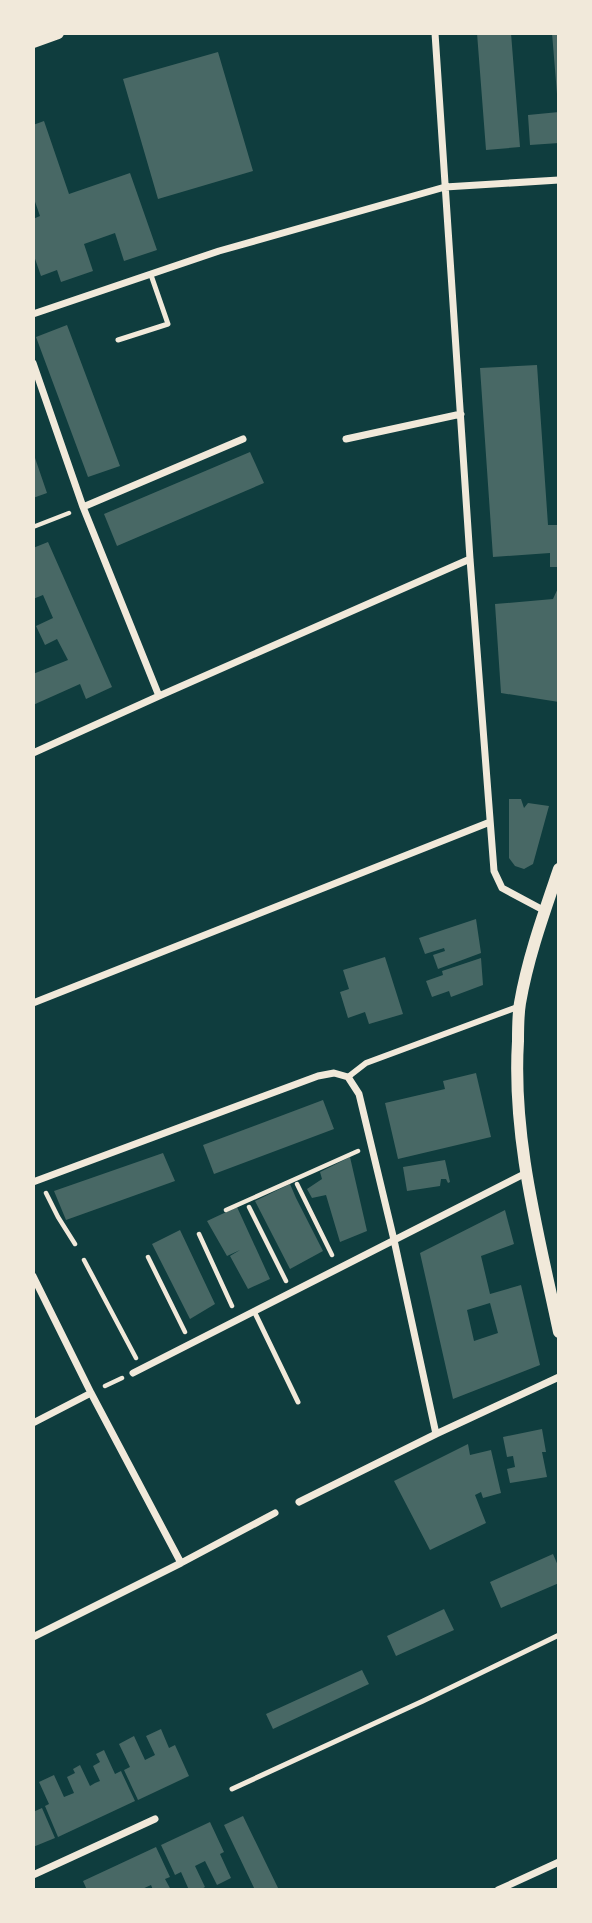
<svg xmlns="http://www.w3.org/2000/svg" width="592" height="1923" font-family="Georgia,serif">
  <rect width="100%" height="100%" fill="#0f3d3e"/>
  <path fill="#486865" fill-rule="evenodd" d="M477,33H511L520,147L486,150Z
    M552,33H559V94H557Z
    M218,52L253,171L158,199L123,79Z
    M559,112V143L530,145L528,115Z
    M44,121L69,194L130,173L157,250L124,261L115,233L84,244L93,271L61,282L57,270L41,276L33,253V219L40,216L33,196V125Z
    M67,325L120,466L88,477L36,337Z
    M537,365L548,525H559V567H550V553L493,557L480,368Z
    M250,452L264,483L117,546L104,514Z
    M34,455L47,493L33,498V456Z
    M48,542L112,687L86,699L80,684L33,705V674L68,660L57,639L45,645L36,626L53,618L43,595L33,599V548Z
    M559,586V702L501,693L495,604L553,599Z
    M509,799H521L524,808L528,803L549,806L533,864L524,869L515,866L509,858Z
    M476,919L481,953L438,969L433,955L445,951L444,948L425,954L419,938Z
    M385,957L403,1014L369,1024L365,1012L348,1018L340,992L349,989L343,970Z
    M481,958L483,985L451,997L449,991L432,997L426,981L443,975L442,971Z
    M476,1073L491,1137L398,1159L385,1103L445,1089L443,1081Z
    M323,1100L334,1129L214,1174L203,1145Z
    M163,1153L175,1181L66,1220L54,1191Z
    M350,1157L367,1231L340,1242L326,1195L312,1198L307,1189L322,1179L320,1172Z
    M445,1160L450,1182L448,1183L446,1179H441L440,1186L407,1191L403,1167Z
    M290,1184L296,1198L323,1251L290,1269L255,1201Z
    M237,1207L270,1279L248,1289L230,1256L240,1250L227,1256L207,1221Z
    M505,1210L514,1244L481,1256L490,1294L521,1285L540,1365L453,1399L420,1253ZM490,1303L498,1333L474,1341L467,1310Z
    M180,1230L215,1304L190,1319L152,1244Z
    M542,1429L546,1452H542L547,1477L510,1483L507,1469L515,1467L513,1456L507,1457L503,1437Z
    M468,1444L470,1455L491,1450L501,1493L483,1498L481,1492L475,1495L486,1523L430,1550L394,1481Z
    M553,1554L559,1568V1583L501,1608L490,1582Z
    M444,1609L454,1630L396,1656L387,1636Z
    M362,1670L369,1684L273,1729L266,1714Z
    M161,1729L169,1748L175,1745L189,1776L138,1800L124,1770L130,1767L119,1744L134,1736L145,1760L155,1755L146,1736Z
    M104,1750L115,1774L121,1771L135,1801L58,1837L45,1806L49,1804L39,1782L54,1775L64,1797L74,1793L67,1777L75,1773L73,1769L80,1765L90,1786L95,1783L100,1781L93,1766L100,1762L96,1754Z
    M42,1808L55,1838L33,1847V1812Z
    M243,1816L279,1890H255L224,1825Z
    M210,1822L224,1852L220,1854L231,1878L217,1885L205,1861L195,1866L205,1887L200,1890H189L181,1872L175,1875L161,1845Z
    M156,1847L170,1877L165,1879L171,1890H153L151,1885L140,1890H87L83,1881Z"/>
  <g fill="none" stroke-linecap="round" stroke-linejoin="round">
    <path stroke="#f1e9da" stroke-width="4.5" d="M33,527L69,513
      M297,1184L332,1255
      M46,1193L58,1217L75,1244
      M249,1207L286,1281
      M226,1210L358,1151
      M199,1234L232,1306
      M148,1257L185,1332
      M84,1260L136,1358
      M105,1386L122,1378"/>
    <path stroke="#f1e9da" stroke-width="5" d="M118,340L168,324L151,275
      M254,1311L298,1402
      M232,1789L423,1701L559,1635"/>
    <path stroke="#f1e9da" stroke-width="6" d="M348,1077L366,1063L520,1006"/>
    <path stroke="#f1e9da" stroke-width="7" d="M435,33L470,559L494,871L502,888L545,911
      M33,314L219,251L445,187L559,180
      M33,363L83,507L159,696
      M346,439L461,414
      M83,507L243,439
      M33,753L159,696L470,559
      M33,1003L490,822
      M33,1182L318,1076L334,1073L348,1077L359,1094L394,1240L436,1434
      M33,1276L91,1393L181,1563
      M133,1373L526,1173
      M33,1423L91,1393
      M299,1502L436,1434L559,1377
      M33,1637L181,1563L275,1513
      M33,1875L155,1819
      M498,1890L559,1862"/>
    <path stroke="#f1e9da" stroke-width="12" d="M33,42L58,33
      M559,869C544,913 528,957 520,1003C518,1015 518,1028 518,1041C512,1139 539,1236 559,1332"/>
  </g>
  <rect width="592" height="1923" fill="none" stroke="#f1e9da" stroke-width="70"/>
</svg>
